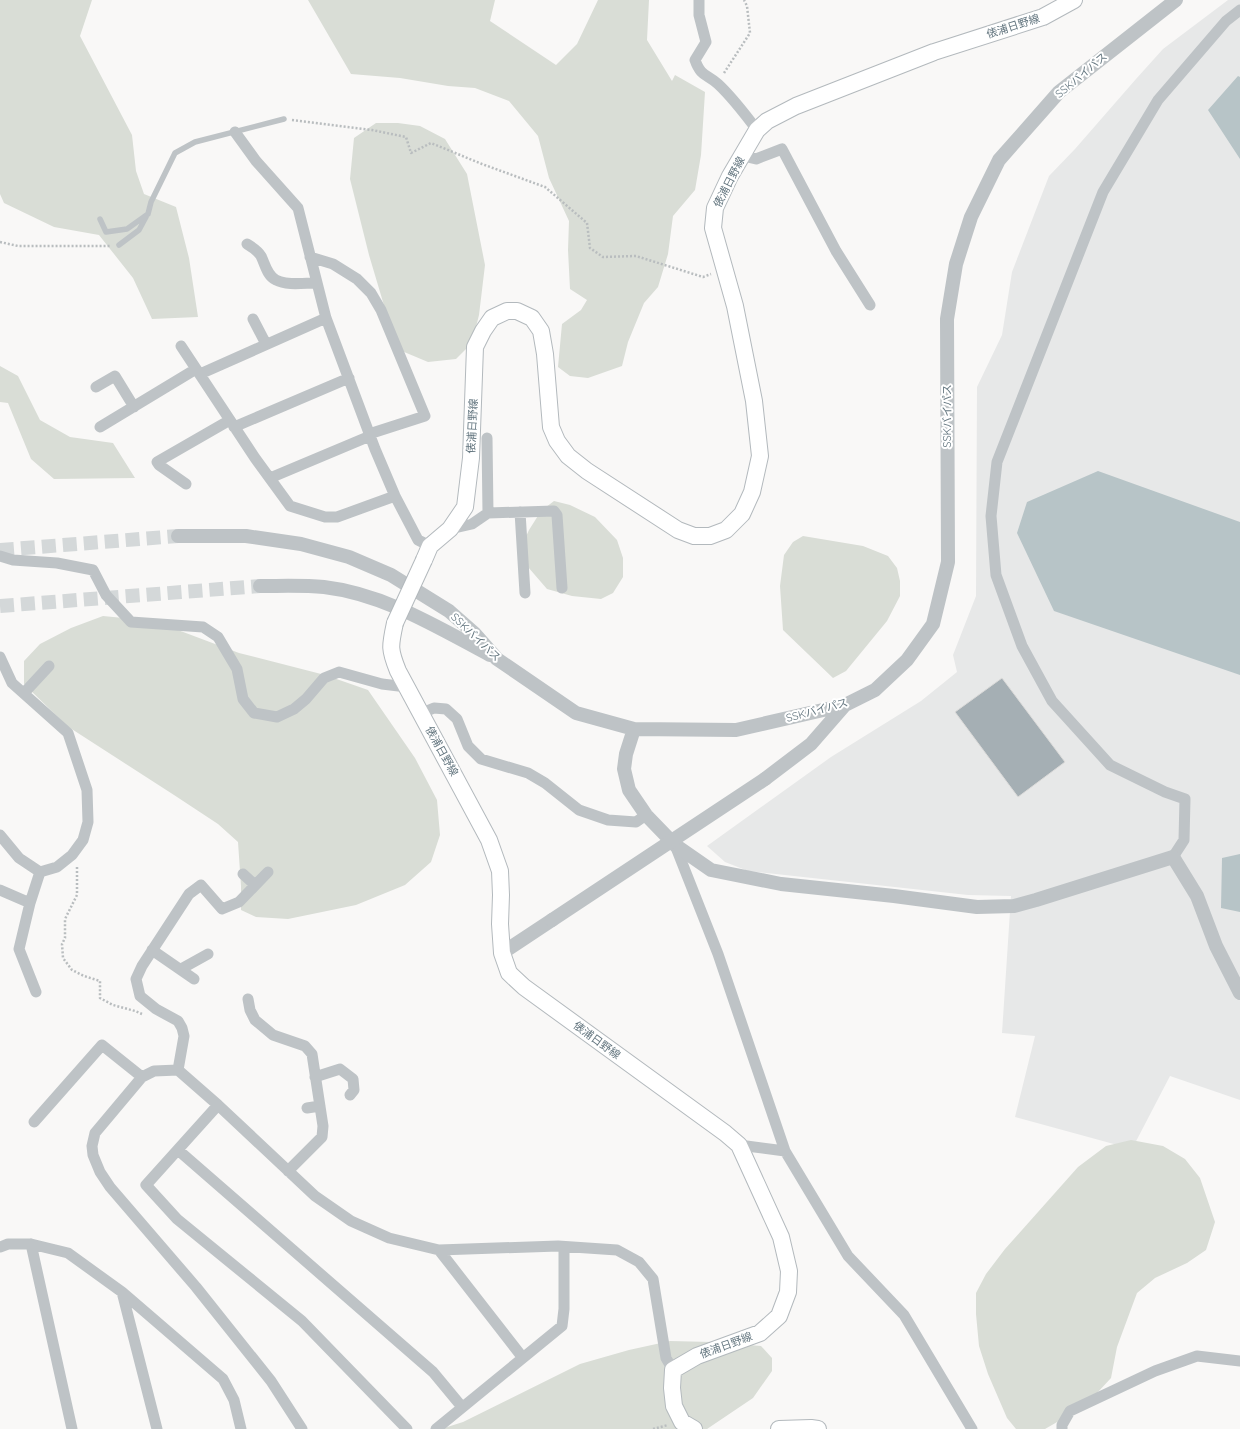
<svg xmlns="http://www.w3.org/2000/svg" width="1240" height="1429" font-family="Quicksand,'Noto Sans JP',sans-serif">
  <rect width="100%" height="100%" fill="#f9f8f7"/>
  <path fill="#e7e8e8" d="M1228,0H1240V1100L1170,1076L1132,1149L1015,1117L1035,1036L1002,1033L1011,896L968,895L748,871L725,862L707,846L831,757L921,701L957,672L953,655L976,596L977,387L1002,335L1012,272L1049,176L1075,149L1136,79L1163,49Z"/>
  <path fill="#d9ddd6" d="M0,0H92L80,36L132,135L136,171L144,194L176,207L189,258L198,317L152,319L133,278L99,235L54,227L4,203L0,194Z
    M308,0H495L490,21L556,65L577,44L598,0H649L647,40L672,81L675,75L705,92L701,155L695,190L673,216L668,254L658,287L644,303L628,342L622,366L588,378L570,376L558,367L562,324L581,310L587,300L570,289L568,250L569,221L549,178L538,136L509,101L475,88L448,86L400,78L351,74Z
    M376,123H398L420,126L445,139L467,174L485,265L479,315L472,343L456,359L428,362L397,349L369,255L350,179L354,138Z
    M0,366L18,376L40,420L70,437L113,443L135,478L54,479L31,459L8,403L0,402Z
    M554,501L570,505L595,517L617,540L623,558V577L613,593L601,599L572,596L547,589L528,567L522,545L529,530L541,511Z
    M803,536L863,546L888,556L897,568L900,581V596L887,621L846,671L833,678L783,630L780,586L784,555L793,542Z
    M103,616L154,621L239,653L325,675L368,690L415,758L437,800L440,835L431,862L405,885L356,905L288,919L256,917L241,910V886L238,842L218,824L174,795L67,726L24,684V661L40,644L71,628Z
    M1131,1140L1163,1146L1185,1159L1200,1178L1215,1222L1206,1250L1187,1263L1155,1278L1137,1293L1117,1347L1111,1378L1085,1406L1045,1429H1016L1007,1418L988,1374L979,1346L976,1314V1293L986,1274L1005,1249L1078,1167L1106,1146Z
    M670,1341L712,1342L761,1346L772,1358V1371L753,1398L707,1429H441L463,1422L580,1364L629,1350Z"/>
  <path fill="#b7c4c7" d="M1238,76L1240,77V159L1208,110Z
    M1098,471L1240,522V675L1054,611L1017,533L1027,502Z
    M1240,854V912L1221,908L1222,858Z"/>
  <path fill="#a5afb4" stroke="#dbdad9" d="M1002,678L1065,762L1018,797L955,712Z"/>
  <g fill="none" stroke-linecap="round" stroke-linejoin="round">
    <path stroke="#d4d8d9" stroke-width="14" stroke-dasharray="14 7" stroke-linecap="butt" d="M0,550L178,536
      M0,606L260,586"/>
    <defs>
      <path id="secondary" d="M424,560L430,546L450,529L465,507L471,458L475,347L483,331L492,318L507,311H517L532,318L541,331L545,354L551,427L557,441L568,456L587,471L678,530L694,536H710L726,530L742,514L752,492L760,456L754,401L735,306L713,228L715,208L730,176L757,130L767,121L796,106L934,52L1043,17L1074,0
        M395,623C390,646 389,649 398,671L489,840L500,871L501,895L500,924L502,953L509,973L524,987L725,1133L739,1145L781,1237L789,1271L788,1292L779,1316L760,1333L697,1356L673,1370L672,1388L674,1406L682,1422L694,1429
        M779,1429L811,1428L818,1429"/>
    </defs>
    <use href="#secondary" stroke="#b3b9bd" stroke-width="18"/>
    <path stroke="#b9bdbf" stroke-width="2.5" stroke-dasharray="2 2" stroke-linecap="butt" d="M724,73L750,33L747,6L744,0
      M292,120L372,130L406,137L411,153L431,143L482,164L545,187L587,223L590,248L603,257L636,256L703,277L711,274
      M0,242L18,246H111
      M77,867V895L65,919V938L62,944L63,958L72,970L84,976L100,981V998L113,1005L135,1011L142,1014
      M653,1429L668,1425"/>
    <path stroke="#bec3c6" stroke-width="5.5" d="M100,219L106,232L127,229L148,214L151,202L175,153L195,142L284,119
      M119,245L139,230L146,217"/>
    <path stroke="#bec3c6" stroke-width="11" d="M699,0V15L706,42L695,60C701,77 707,74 718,84C733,98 745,114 757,130
      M235,132L256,161L298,208L326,318L375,449L395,496L418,540L430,546
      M743,156L756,159L782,149L836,251L870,305
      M247,244C252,247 258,251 261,256C265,264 267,276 276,280C287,286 304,283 317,283
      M310,257L333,264L357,279L371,293L381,310L425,416L369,434
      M253,319L266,344
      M181,346L255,458L290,506L325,517H337L395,496
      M200,374L326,318
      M96,387L115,376L134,407
      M100,427L196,369
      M234,427L349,378
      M487,438L488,513L554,511L557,515L562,588
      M270,478L370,436
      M186,484L159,465L157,462L230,420
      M520,512L525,593
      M450,529L472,524L488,513
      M0,556L13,560L57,563L93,570L106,595L131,622L203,627L218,637L237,669L243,699L254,713L277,717L294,709L306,699L324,678L339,672L382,684L407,687
      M0,657L12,683L68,733L87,790L88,822L83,840L72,855L57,867L40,872L30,903L19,949L36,992
      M24,693L49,666
      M422,713L434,708L446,709L457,719L468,746L481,759L528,773L545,783L579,810L608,820L636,822L646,815
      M0,835L19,858L40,872
      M675,845L718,954L785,1151L848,1256L904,1315L972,1429
      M1173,857L1184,840L1185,799L1165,792L1110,765L1052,701L1022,646L996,575L991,516L997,462L1103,192L1158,100L1226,21L1240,10
      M243,874L255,885
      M0,890L30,903
      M152,950L194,979
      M181,969L208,954
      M248,999L250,1010L255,1020L273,1035L305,1046L312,1054L323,1126L322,1137L288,1171
      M178,1070L184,1036L182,1028L178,1021L156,1009L140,996L136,979L142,966L189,894L201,885L222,909L239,902L268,872
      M315,1077L340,1069L353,1079L354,1090L350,1095
      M218,1105L146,1185L177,1219L302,1321L407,1429
      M307,1108L320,1106
      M34,1122L102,1045L142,1077
      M739,1145L785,1151
      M178,1150L433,1372L462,1407
      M31,1244L72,1429
      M0,1247L8,1244H31L68,1253L122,1292L223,1379L234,1400L241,1429
      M439,1250L523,1358
      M122,1292L157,1429
      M302,1429L271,1381L196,1287L110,1187L100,1172L93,1155L92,1146L95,1133L142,1077L154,1071L178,1070L218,1105L315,1196L351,1221L389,1238L439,1250L558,1246L617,1250L639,1262L653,1279L666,1358L673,1370
      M436,1429L562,1326L564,1309V1247
      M1062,1429V1425L1070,1411L1155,1371L1197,1356L1240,1361"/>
    <path stroke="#bec3c6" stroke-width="14" d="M178,536H246L301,544L349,557L391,575L449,611L474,633L497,659L576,713L634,729L736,730L845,705L875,690L907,660L933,624L948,562L947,319L956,264L971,217L999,160L1059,92L1176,0
      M260,586C281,586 303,585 324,587C384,594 437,627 490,655
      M634,729L626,754L624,769L629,790L646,815L675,845L711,870L781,884L894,896L977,907L1014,906L1036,900L1173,857L1197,896L1216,946L1240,993
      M765,779L811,744L845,705
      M502,953L552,920"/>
    <use href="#secondary" stroke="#fff" stroke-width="16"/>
    <defs>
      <path id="secondary-bridge" d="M395,623L424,560"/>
    </defs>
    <use href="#secondary-bridge" stroke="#b3b9bd" stroke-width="18" stroke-linecap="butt"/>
    <path stroke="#bec3c6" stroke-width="14" d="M552,920L765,779"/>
    <use href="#secondary-bridge" stroke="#fff" stroke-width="16"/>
  </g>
  <g text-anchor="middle" stroke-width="4" stroke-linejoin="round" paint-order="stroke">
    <g font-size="11" fill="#657780" stroke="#fff">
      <text transform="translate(1013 26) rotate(-18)" y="4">俵浦日野線</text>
      <text transform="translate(1081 75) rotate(-40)" y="4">SSKバイパス</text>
      <text transform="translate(729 182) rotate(-63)" y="4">俵浦日野線</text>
      <text transform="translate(947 416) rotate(-90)" y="4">SSKバイパス</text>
      <text transform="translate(472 426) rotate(-87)" y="4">俵浦日野線</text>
      <text transform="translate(476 637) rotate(44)" y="4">SSKバイパス</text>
      <text transform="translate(817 710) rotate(-15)" y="4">SSKバイパス</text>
      <text transform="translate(442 751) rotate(61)" y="4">俵浦日野線</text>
      <text transform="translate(597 1040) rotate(36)" y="4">俵浦日野線</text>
      <text transform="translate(726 1345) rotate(-20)" y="4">俵浦日野線</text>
    </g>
  </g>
</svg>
